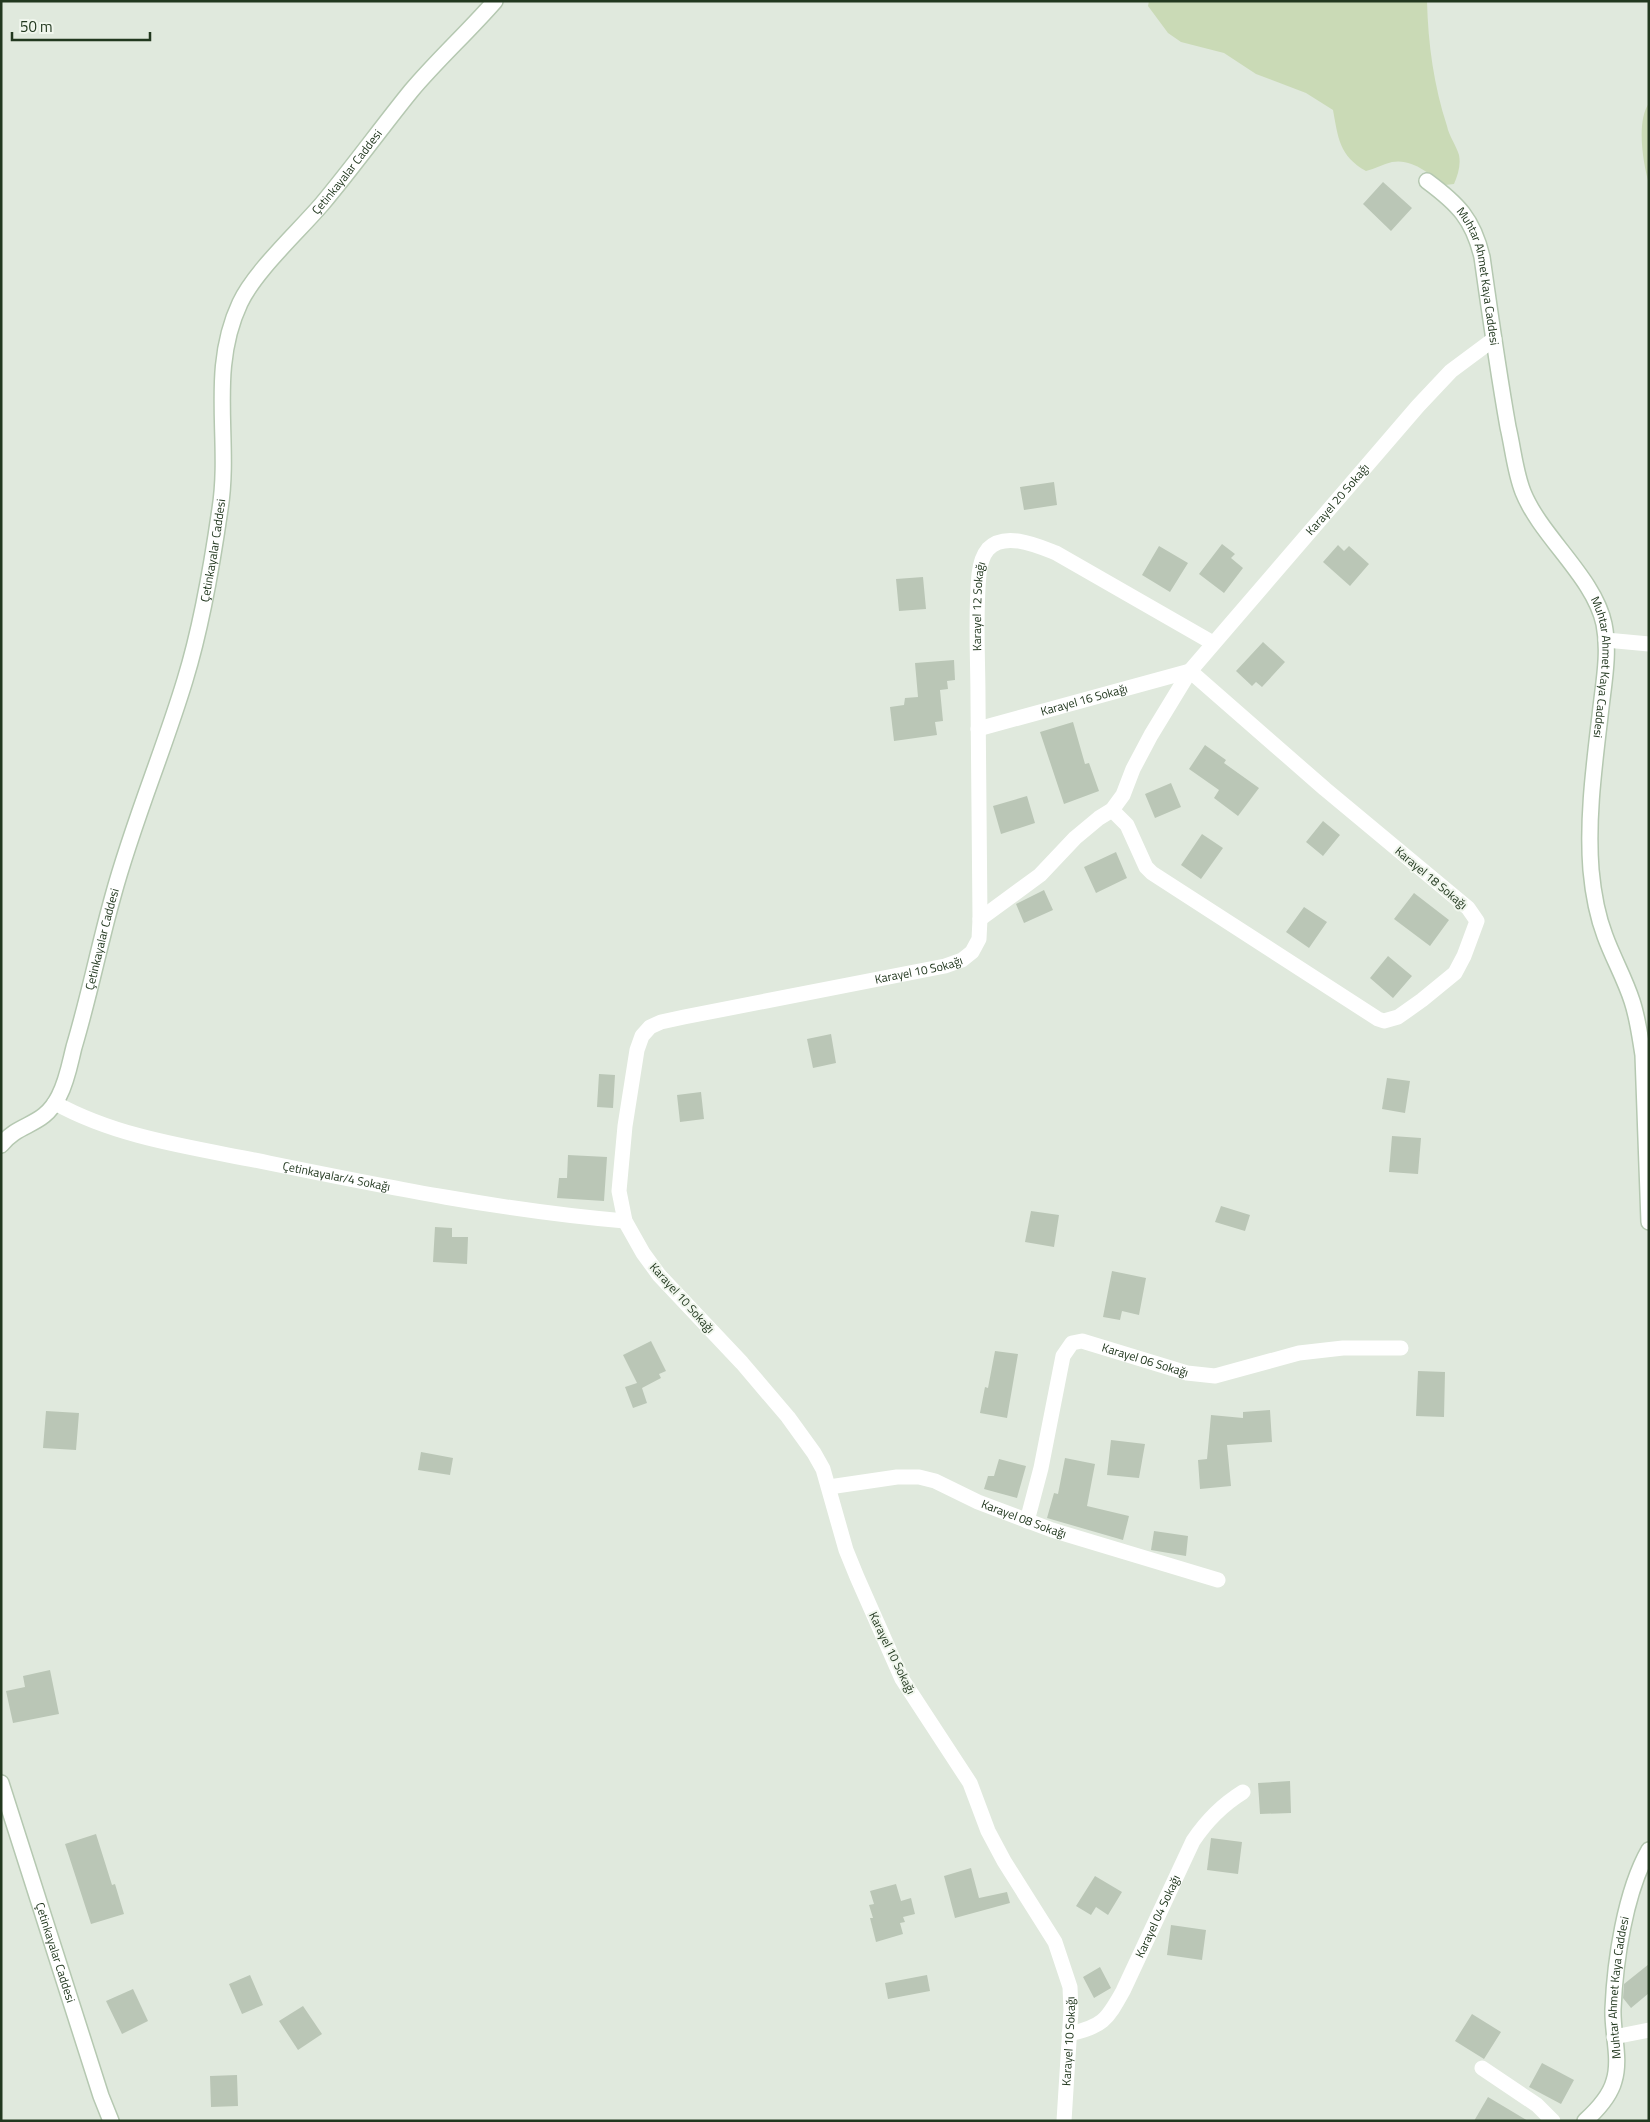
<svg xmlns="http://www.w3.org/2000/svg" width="1650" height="2122" font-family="'Titillium Web',sans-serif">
  <rect width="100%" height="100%" fill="#e0e9dd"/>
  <path fill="#cadab6" d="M1149,1H1427C1428,44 1434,86 1447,126C1449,136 1456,145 1459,155C1461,165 1458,175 1454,184L1445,185C1430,175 1413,158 1392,162C1383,164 1375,169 1366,171C1339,156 1338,137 1333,110L1306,93L1256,74L1224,53L1181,42L1168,33L1148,6Z
    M1649,103V184C1643,163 1636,122 1649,103Z"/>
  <path fill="#bac6b6" d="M1383,182L1412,208L1391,231L1363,204Z
    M1054,482L1057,505L1024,510L1020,487Z
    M1222,544L1235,554L1231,558L1243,568L1224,593L1199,574Z
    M1338,545L1344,551L1349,546L1369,564L1350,586L1323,562Z
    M1159,546L1188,563L1170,592L1142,575Z
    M923,577L926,609L899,611L896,579Z
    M1263,642L1285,662L1262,687L1256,682L1252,686L1236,671Z
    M954,660L955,680L947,681L948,689L940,690L943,721L935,722L937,735L894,741L890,707L904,705L905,698L918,697L915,663Z
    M1073,722L1085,764L1089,763L1099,791L1064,804L1040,732Z
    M1205,745L1226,760L1224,763L1259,788L1238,816L1214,798L1219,790L1189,769Z
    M1171,783L1181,807L1155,818L1145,794Z
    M1027,796L1035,823L1001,834L993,806Z
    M1323,821L1340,835L1323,856L1306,842Z
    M1202,834L1223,848L1201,879L1181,865Z
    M1116,852L1127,878L1096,893L1084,867Z
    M1044,890L1053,910L1024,923L1016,904Z
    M1414,893L1449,920L1430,946L1394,919Z
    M1304,907L1327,922L1309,948L1286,932Z
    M1388,956L1412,976L1393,998L1370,978Z
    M831,1034L836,1063L813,1068L807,1039Z
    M599,1074L615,1075L613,1108L597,1107Z
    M1387,1078L1410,1081L1405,1113L1382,1109Z
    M701,1092L704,1119L680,1122L677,1095Z
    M1392,1136L1421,1138L1418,1174L1389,1172Z
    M568,1155L607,1157L604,1201L557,1198L559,1178H567Z
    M1221,1206L1250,1215L1245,1231L1215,1222Z
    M1031,1211L1059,1215L1054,1247L1025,1242Z
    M435,1227L452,1228V1237H468L467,1264L433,1262Z
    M1112,1271L1146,1278L1139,1315L1122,1311L1120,1320L1103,1317Z
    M651,1341L666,1371L659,1374L661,1378L642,1388L647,1403L633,1408L625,1387L637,1383L623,1355Z
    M995,1351L1018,1354L1007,1418L980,1413L985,1387L988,1388Z
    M1418,1371L1445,1372L1444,1417L1416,1416Z
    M1270,1410L1272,1442L1227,1445L1231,1486L1200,1489L1198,1460L1207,1459L1211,1415L1243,1418V1412Z
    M46,1411L79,1413L76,1450L43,1448Z
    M1111,1440L1145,1444L1139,1478L1107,1475Z
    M421,1452L453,1458L450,1475L418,1470Z
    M1065,1458L1095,1464L1087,1506L1129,1516L1123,1540L1047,1518L1054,1493L1058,1494Z
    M999,1459L1026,1466L1017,1498L984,1489L988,1476H994Z
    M1154,1531L1188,1536L1186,1556L1151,1550Z
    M50,1670L59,1714L13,1723L6,1691L25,1687L23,1676Z
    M1290,1781L1291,1813L1260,1814L1258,1783Z
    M96,1834L112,1885L115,1884L124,1914L91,1924L65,1844Z
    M1211,1838L1242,1842L1238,1874L1207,1870Z
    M971,1868L979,1898L1007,1892L1010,1903L955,1918L944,1876Z
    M1095,1876L1122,1892L1108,1915L1096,1907L1091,1915L1076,1906Z
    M896,1884L901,1901L911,1898L915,1914L903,1917L905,1922L900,1923L903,1934L876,1942L870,1918H873L869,1905L874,1904L870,1891Z
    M1171,1925L1206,1930L1202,1960L1167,1955Z
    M1649,1964V1993L1631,2008L1623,1998L1624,1984Z
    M1100,1967L1111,1988L1094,1998L1083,1977Z
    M250,1975L263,2005L242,2014L229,1984Z
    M927,1975L930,1991L888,1999L885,1983Z
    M133,1989L148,2021L122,2034L106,2001Z
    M303,2006L322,2034L298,2050L279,2021Z
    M1472,2014L1501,2032L1484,2059L1455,2041Z
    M1542,2063L1574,2080L1561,2104L1529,2087Z
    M237,2075L238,2106L211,2107L210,2076Z
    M1488,2097L1528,2121H1474Z"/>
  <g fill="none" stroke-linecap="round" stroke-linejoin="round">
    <defs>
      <g id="secondary">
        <path id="s8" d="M1427,181C1458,204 1473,219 1482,257C1490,314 1498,371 1508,427C1513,448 1515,472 1523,492C1541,537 1594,577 1604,624C1610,654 1603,686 1600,716C1594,767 1587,819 1591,870C1593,892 1597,915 1605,936C1613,958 1625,979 1632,1001C1638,1019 1640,1037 1643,1055L1649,1222"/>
        <path id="s9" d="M1,1145C20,1121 43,1128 59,1096C67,1081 70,1063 74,1047C89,997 99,946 113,896C133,822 163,753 185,680C202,625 212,565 220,509C231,439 208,371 240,303C255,271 298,232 322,204C353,167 381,128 411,91C437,60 468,32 495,1"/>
        <path id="s10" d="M1,1783L101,2096L111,2121"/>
        <path id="s11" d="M1585,2121C1596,2111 1610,2096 1614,2081C1621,2059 1612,2032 1613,2009C1615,1961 1625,1892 1649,1850"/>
      </g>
    </defs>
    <use href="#secondary" stroke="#b5c8b1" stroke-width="18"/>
    <g stroke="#fff" stroke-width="15">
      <path d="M1606,640L1649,644"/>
      <path id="s1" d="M978,729L1190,671"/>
      <path d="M1112,810L1127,825L1146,867L1152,873L1378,1019L1384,1021L1398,1017L1422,1000L1455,973L1464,956L1477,921L1468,908L1325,789L1190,671"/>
      <path id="s2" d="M980,919L1040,875L1075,838L1099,818L1112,810L1123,795L1133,769L1151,735L1190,671L1418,406L1451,371L1494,339"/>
      <path id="s3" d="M55,1103C120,1139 197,1148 269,1163C387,1187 505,1211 625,1221"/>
      <path id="s4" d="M829,1487L897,1477H919L935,1481L978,1502L1052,1530L1218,1580"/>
      <path id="s5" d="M1027,1521L1041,1468L1063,1356L1072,1343L1082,1341L1187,1373L1215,1376L1299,1353L1343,1348H1401"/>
      <path id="s6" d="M1069,2034C1102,2027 1107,2020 1123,1991L1193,1841C1207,1820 1222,1805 1243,1792"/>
      <path d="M1614,2037L1649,2030"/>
      <path d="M1482,2068L1537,2105L1553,2121"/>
      <path id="s7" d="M1064,2121L1071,2010L1070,1987L1055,1942L1004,1861L988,1831L970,1783L902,1679L857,1577L846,1550L823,1469L814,1453L788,1417L742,1363L659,1275L643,1253L625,1221L619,1191L625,1126L637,1050L642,1036L650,1027L661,1022L684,1017L945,966L962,960L972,952L979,939L980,919C979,846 979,772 978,699C978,658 975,615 979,574C980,565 983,555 988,549C1005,531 1038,546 1056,553L1213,643"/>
    </g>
    <use href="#secondary" stroke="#fff" stroke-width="15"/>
  </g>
  <g text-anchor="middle" stroke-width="4" stroke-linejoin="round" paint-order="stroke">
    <g font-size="12" fill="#22381f" stroke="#f0f6ed">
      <text dy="4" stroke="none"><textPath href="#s9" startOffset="1065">Çetinkayalar Caddesi</textPath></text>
      <text dy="4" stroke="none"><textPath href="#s8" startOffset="114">Muhtar Ahmet Kaya Caddesi</textPath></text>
      <text dy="4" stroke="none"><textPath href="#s2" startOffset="558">Karayel 20 Sokağı</textPath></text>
      <text dy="4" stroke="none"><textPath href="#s9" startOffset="645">Çetinkayalar Caddesi</textPath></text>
      <text dy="4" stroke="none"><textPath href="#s7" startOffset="1910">Karayel 12 Sokağı</textPath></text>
      <text dy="4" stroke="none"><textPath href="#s8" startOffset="534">Muhtar Ahmet Kaya Caddesi</textPath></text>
      <text dy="4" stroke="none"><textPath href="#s1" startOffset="110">Karayel 16 Sokağı</textPath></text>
      <text transform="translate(1431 878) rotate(40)" y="4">Karayel 18 Sokağı</text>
      <text dy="4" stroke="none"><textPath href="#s9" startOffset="240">Çetinkayalar Caddesi</textPath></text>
      <text dy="4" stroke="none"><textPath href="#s7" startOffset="1505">Karayel 10 Sokağı</textPath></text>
      <text dy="4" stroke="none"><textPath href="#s3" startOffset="292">Çetinkayalar/4 Sokağı</textPath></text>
      <text transform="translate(682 1298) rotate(48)" y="4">Karayel 10 Sokağı</text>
      <text dy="4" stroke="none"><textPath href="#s5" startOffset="261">Karayel 06 Sokağı</textPath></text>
      <text dy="4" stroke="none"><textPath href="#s4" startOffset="204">Karayel 08 Sokağı</textPath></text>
      <text transform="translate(892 1653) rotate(64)" y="4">Karayel 10 Sokağı</text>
      <text dy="4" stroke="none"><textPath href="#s6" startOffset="155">Karayel 04 Sokağı</textPath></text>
      <text dy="4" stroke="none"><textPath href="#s10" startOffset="178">Çetinkayalar Caddesi</textPath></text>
      <text dy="4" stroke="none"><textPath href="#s11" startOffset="144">Muhtar Ahmet Kaya Caddesi</textPath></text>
      <text dy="4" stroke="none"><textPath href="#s7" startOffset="80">Karayel 10 Sokağı</textPath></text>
    </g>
  </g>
  <rect width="1650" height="2122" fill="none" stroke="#22381f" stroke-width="5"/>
  <path d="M12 32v8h138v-8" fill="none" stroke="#22381f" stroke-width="2.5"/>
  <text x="20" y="32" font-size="15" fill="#22381f" stroke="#f0f6ed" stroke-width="4" paint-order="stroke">50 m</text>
</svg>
